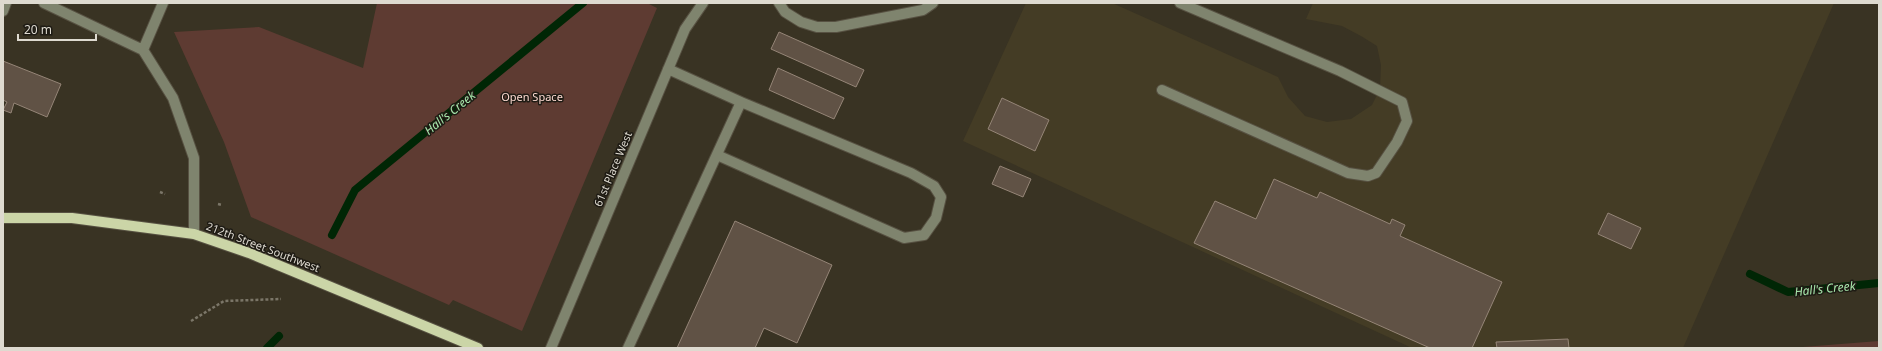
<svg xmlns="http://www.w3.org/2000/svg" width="1882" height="351" font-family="'Noto Sans',sans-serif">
  <rect width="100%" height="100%" fill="#393323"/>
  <path fill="#443c25" d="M1026,3H1112L1278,77L1288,97L1305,116L1327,122L1351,119L1372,105L1380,89L1381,65L1377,46L1361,36L1342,26L1306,19L1313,3H1834L1683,348H1412L963,141Z"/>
  <path fill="#5e3b32" d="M377,3H647L657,8L522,331L453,300L449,305L251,217L224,142L174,32L259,27L363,68Z
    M1879,341V348H1790Z"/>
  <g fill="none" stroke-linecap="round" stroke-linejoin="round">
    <path stroke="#002605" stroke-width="8" d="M332,235L355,190L583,3
      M1750,274L1788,292L1879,283
      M267,348L279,336"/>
  </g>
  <path fill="#605245" stroke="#958577" d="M779,32L864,70L856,87L771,49Z
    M3,61L61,84L47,117L14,103L11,113L3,110L7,102L3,100Z
    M778,68L844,98L834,119L769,90Z
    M1002,98L1049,120L1035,151L988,129Z
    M1000,166L1031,179L1023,197L992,184Z
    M1274,179L1317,198L1320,192L1390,224L1392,219L1405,225L1400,236L1502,282L1472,348H1430L1194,243L1215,201L1256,219Z
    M1608,213L1641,228L1631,249L1598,234Z
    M735,221L832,265L797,343L764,328L755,348H677Z
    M1568,339L1569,348H1497L1496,342Z"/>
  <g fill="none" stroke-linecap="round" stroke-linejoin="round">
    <defs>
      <path id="minor" d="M44,3L143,50
        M163,3L143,50L173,98L194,158V234
        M779,3L785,12L801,22L817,27H836L923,10L933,3
        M3,11L6,3
        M1162,90L1348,173L1368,176L1376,173L1397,142L1407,121L1402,102L1340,71L1180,3
        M717,155L904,238L924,235L936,218L941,197L934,186L911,173L741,102
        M551,348L685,29L703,3
        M628,348L741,102L668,69"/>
      <path id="major" d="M3,218H72L194,234L249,253L478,348"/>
    </defs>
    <use href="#minor" stroke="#575142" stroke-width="12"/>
    <use href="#major" stroke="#575142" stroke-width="12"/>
    <path stroke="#7b7668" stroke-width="2.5" stroke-dasharray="3 2" stroke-linecap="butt" d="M160,192L165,194
      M218,204L222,205
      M191,321L224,301L281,299"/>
    <use href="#minor" stroke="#7f846e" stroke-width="10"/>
    <use href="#major" stroke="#cbd5a7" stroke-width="10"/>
  </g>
  <g text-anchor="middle" stroke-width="3" stroke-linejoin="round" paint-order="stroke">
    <g font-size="11" fill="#fcd9d0" stroke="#1e1b14">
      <text x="532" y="101">Open Space</text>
    </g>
    <g font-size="11" fill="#dedad0" stroke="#1e1b14">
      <text transform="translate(613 169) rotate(-67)" y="4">61st Place West</text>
      <text transform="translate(263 247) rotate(21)" y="4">212th Street Southwest</text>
    </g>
    <g font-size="12" font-style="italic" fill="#a8e8ac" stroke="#1e1b14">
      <text transform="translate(450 113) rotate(-39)" y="4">Hall's Creek</text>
      <text transform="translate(1825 289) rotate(-6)" y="4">Hall's Creek</text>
    </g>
  </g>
  <rect width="1882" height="351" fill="none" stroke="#dedad0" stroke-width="8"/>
  <path d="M18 34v6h78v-6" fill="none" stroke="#dedad0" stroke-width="2"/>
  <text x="24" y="34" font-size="12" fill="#dedad0" stroke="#1e1b14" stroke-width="3" paint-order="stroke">20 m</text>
</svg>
